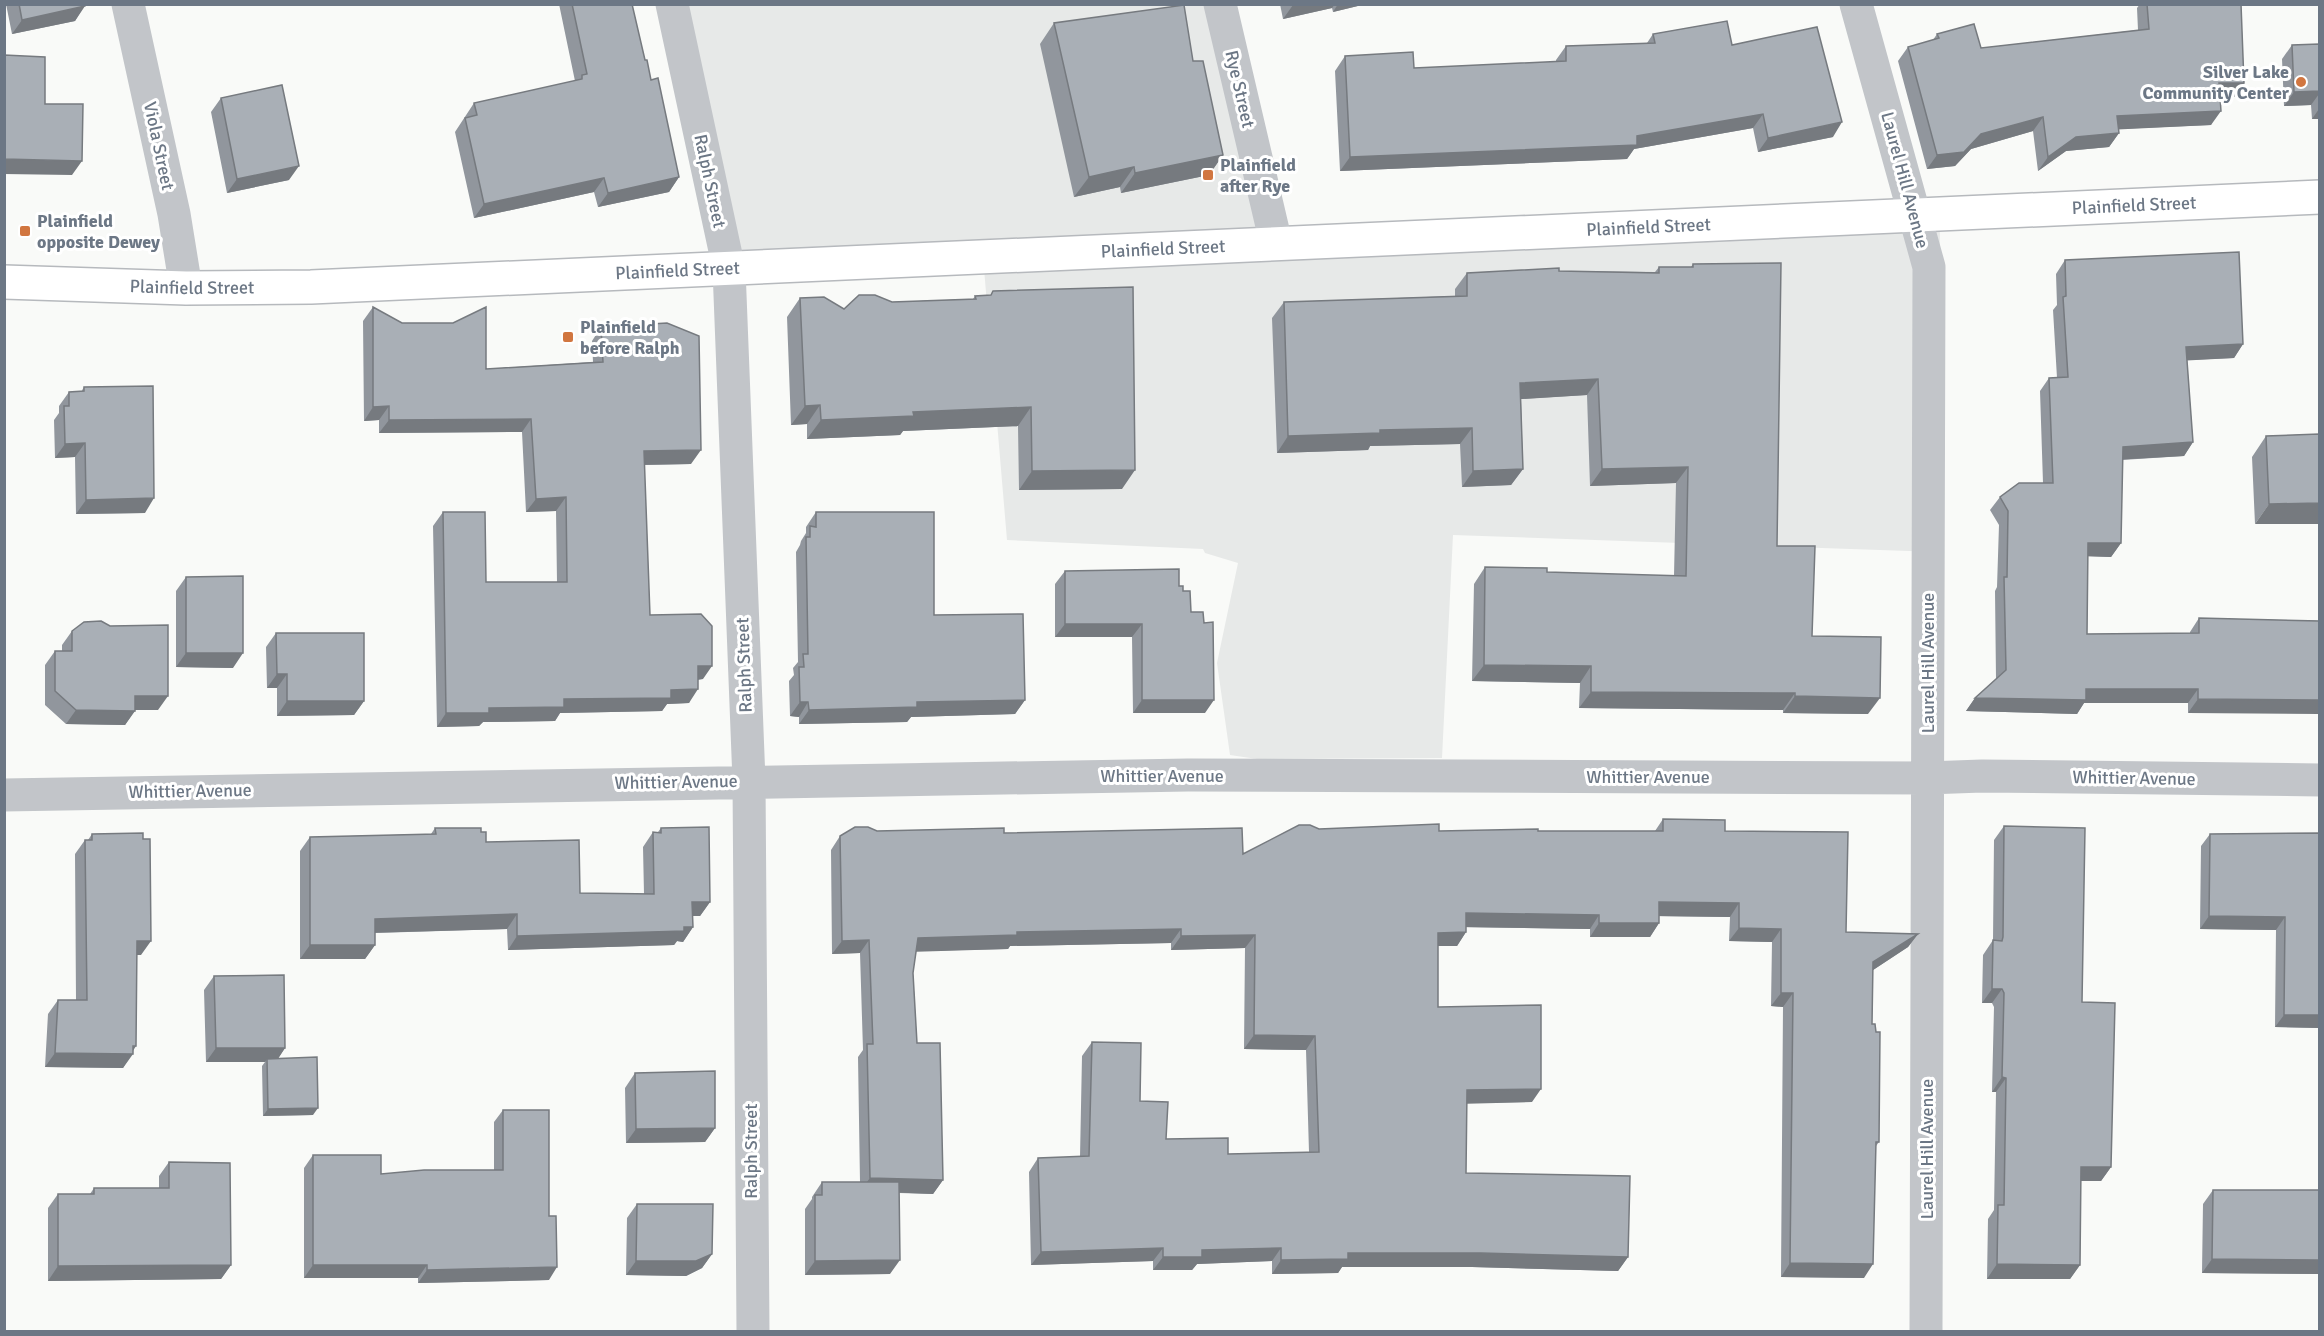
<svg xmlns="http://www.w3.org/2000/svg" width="2324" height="1336" font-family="Signika,sans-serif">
  <rect width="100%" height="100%" fill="#f9faf8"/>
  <path fill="#e7e9e8" d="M676,5H1221L1290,231L1862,204L1899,199L1940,223L1938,552L1453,535L1442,758L1257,759L1230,755L1217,663L1238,563L1205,553L1203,549L1007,540L982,245L729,253Z"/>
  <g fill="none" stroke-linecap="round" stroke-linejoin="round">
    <defs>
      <g id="major">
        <path id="s1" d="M4,282L186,288L311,287L2320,197"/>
      </g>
    </defs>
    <use href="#major" stroke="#b6b9bd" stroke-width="36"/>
    <path stroke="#c2c5c9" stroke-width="33" d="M128,4L174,214L186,288
      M672,4L729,269L749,781L753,1332
      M1220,4L1276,243
      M1856,4L1929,267L1926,1332
      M4,795L1188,775L1927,778L1982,776L2320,780"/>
    <use href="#major" stroke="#fff" stroke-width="33"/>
  </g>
  <path fill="#91969d" d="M6,4H85L75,21L12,34Z
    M559,4H632L645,60L651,80L679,177L669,192L598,207L594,192L474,218L455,132L474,103L575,81Z
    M1280,4H1366L1333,12L1332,8L1283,19Z
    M2140,4H2241L2244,83L2234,97H2220L2211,125L2118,129L2119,133L2109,147L2066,151L2038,171L2033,131L1971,149L1955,166L1927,169L1898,61L1908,47L1933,40L1937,34L1981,48L2138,30L2137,8Z
    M1054,23L1193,61L1223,155L1209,175L1121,193L1120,187L1074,197L1040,44Z
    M1653,34L1732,45L1833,137L1758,152L1753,128L1634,149L1627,159L1340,171L1335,71L1345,56L1414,68L1556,62V60L1566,46L1647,43Z
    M2319,44V119H2312L2311,105L2284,106L2282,59L2292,45Z
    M221,98L289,180L227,193L211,112Z
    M2065,260L2243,344L2234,358L2187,360L2193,442L2184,456L2122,460L2121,543L2111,557L2088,556L2087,634L2190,633V632L2199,618L2319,621L2188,713V703H2084L2077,714L1966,711L1975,698L1996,679L1995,591L1997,587L1999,525L1990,510L2000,497L2043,483L2040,391L2049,378H2057L2053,310L2057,305L2056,274Z
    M1693,264L1777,546L1812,636L1868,714L1783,713V710L1579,708L1580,683L1472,681L1474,584L1485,567L1547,572L1674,576L1676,483L1590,486L1587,395L1521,399L1523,469L1511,485L1462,487L1460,444L1370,446L1368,450L1277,453L1272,318L1284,302L1455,296V289L1467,273L1559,271L1655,272L1659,267H1691Z
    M975,296L1122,489L1019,490L1018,426L903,431L900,435L807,439V424L791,425L787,317L800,298L844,309L892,302L973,299Z
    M373,307L486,369L593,362L592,341L601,327L691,464L644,465L650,615L703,679L698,680L689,703L667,704L662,711L560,713L555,721L483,722L479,726L437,727L433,526L443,512L486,582H557L556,511L526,512L522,432L379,433V420L364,421L363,321Z
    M84,387L145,513L76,514L75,457L55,458L54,420L59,413V406L69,392H81Z
    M2319,434L2255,524L2252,457L2266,436Z
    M816,512L934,615L1025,700L1015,714L911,717L907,722L799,724V717L790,716L789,681L794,675L793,668L798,662L796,552L800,545L801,541L806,533V527Z
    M1065,571L1179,586L1183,591L1191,612L1204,623L1205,713H1133L1132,637H1055V584Z
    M186,577L233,668L176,667V591Z
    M72,631L158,710H135L125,725L66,724L45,705V665L55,651H62V645Z
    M276,633L364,701L354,715L277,716V688H267L266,647Z
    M1663,819L1725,831L1846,932L1918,934L1908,947L1873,970L1872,1024L1879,1142L1876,1146L1864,1278L1781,1277L1783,1007L1771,1006L1772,942L1729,941L1730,917L1659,916V923L1650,937H1590V929L1466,927V932L1457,946H1438V1007L1532,1102L1466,1103V1173L1628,1257L1618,1271L1472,1267H1342L1338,1273L1272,1274V1261L1197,1264L1192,1270H1153V1261L1031,1265L1029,1172L1038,1158L1080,1157L1082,1056L1092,1042L1140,1101L1166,1139L1228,1154L1309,1152L1306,1050L1244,1049L1245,948L1171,950V943L1010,946L1008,949L916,951L913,973L917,1043L943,1180L933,1194L899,1193L890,1274L805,1275V1209L812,1199V1197L822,1182H860L858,1057L863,1050L860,953L832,954L831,850L840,836L877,831L1004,833L1243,854L1319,829L1439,831H1655Z
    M2004,826L2082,1002L2111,1167L2101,1181H2081L2080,1265L2070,1279H1987L1988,1219L1994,1210L1996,1092H1992L1994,1007L1992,1003H1982L1983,955L1993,940L1994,840Z
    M435,828L481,832L486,842L580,893L644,894L643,847L653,832H658L661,828L710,902L700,916H692L693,927L683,942L677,941L674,945L508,950L507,929L375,933V945L365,959H300V851L310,837L431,834Z
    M2319,833V1028L2275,1027L2276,930L2200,929L2201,846L2210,834Z
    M92,834L141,955H137L133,1051L123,1068L45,1067L48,1014L58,1000H76L75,854L85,840H88Z
    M214,976L285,1048L278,1058L313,1115L263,1116L262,1066L265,1062H206L204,990Z
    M635,1073L715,1128L705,1142L626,1143L625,1088Z
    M503,1110L549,1280L418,1283V1278H304V1168L313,1155L381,1174L494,1170V1122Z
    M169,1162L231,1265L221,1279L48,1281V1208L58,1194H90L94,1188H159V1176Z
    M2213,1190H2319V1274L2202,1273L2203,1204Z
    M637,1204L712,1254L702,1268L686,1276L626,1275L627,1218Z"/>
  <path fill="#767a7f" d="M1295,4H1335L1332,8L1283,19L1293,5Z
    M1338,4H1366L1333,12Z
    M85,6L75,21L12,34L22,20Z
    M2219,83H2244L2234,97L2209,98Z
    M2319,91V94L2311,105L2284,106L2294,92Z
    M2319,109V119H2312Z
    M2221,111L2211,125L2107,130L2117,116Z
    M1763,114L1753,128L1634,149L1627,159L1340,171L1350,157L1637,136Z
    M2043,117L2033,131L1971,149L1955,166L1927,169L1937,155L1981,134Z
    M1842,122L1833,137L1758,152L1768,138Z
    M2119,133L2109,147L2066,151L2038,171L2048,157L2076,137Z
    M1223,155L1209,175L1121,193L1135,173Z
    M4,159L82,161L72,175L4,174Z
    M299,166L289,180L227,193L237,179Z
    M1134,167L1120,187L1074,197L1089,177Z
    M679,177L669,192L598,207L608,193Z
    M604,178L594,192L474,218L484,204Z
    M2243,344L2234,358L2177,361L2186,347Z
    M1598,379L1587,395L1508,400L1520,383Z
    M820,405L807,424L791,425L805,406Z
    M389,406L379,420L364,421L373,407Z
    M1031,407L1018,426L903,431L900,435L807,439L821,420L913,412Z
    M531,419L522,432L379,433L389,420Z
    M1472,428L1460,444L1370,446L1368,450L1277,453L1288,436L1380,430Z
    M2193,442L2184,456L2113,460L2123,447Z
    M85,443L75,457L55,458L65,444Z
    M701,450L691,464L634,465L644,451Z
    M1688,467L1676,483L1590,486L1602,469Z
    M1523,469L1511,485L1462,487L1473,471Z
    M1135,470L1122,489L1019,490L1032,471Z
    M566,497L556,511L526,512L536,499Z
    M154,498L145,513L76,514L86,500Z
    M2319,503V524H2255L2269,504Z
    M2088,543H2121L2111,557L2078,556Z
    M1065,624H1142L1132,637H1055Z
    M186,653H243L233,668L176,667Z
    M1484,665L1591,666L1580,683L1472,681Z
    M698,666H712L703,679L688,680Z
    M277,674H287L277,688H267Z
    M698,689L689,703L667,704L662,711L560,713L555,721L483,722L479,726L437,727L446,713L564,699L671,690Z
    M2086,689H2198L2188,703H2084L2077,714L1966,711L1975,698Z
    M1591,692L1795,693L1783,710L1579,708Z
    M135,696H168L158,710H125Z
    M1795,696L1880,698L1868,714L1783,713Z
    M2198,699L2319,700V714L2188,713Z
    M1025,700L1015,714L911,717L907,722L799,724L809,710L917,702Z
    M1142,700H1214L1205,713H1133Z
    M287,701H364L354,715L277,716Z
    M800,702H808L799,717L790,716Z
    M76,710L135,711L125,725L66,724Z
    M692,902H710L700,916H682Z
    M1659,902L1739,903L1730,917L1650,916Z
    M1466,913L1599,915L1590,929L1456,927Z
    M517,914L507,929L365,933L375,919Z
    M2209,916L2285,917L2276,930L2200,929Z
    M1599,923H1659L1650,937H1590Z
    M684,927H693L683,942L677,941L674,945L508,950L517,936Z
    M1739,928L1781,929L1772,942L1729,941Z
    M1181,929L1171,943L1010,946L1008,949L908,952L918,938L1017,932Z
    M1466,932L1457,946H1428L1438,933Z
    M1918,934L1908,947L1864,976L1873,962Z
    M1255,935L1245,948L1171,950L1181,936Z
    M869,940L860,953L832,954L842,941Z
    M137,941H151L141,955H127Z
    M310,945H375L365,959H300Z
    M1992,989H2002L1992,1003H1982Z
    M1781,993H1793L1783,1007L1771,1006Z
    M2284,1015H2319V1028L2275,1027Z
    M1254,1035L1315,1036L1306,1050L1244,1049Z
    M136,1046L131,1054H133L123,1068L45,1067L55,1053Z
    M216,1048H285L276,1062L267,1059L265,1062H206Z
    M2002,1077L2006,1078L1996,1092H1992Z
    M1541,1089L1532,1102L1457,1104L1467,1090Z
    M318,1108L313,1115L263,1116L268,1109Z
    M715,1128L705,1142L626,1143L636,1129Z
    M2081,1167H2111L2101,1181H2071Z
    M870,1178L943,1180L933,1194L860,1191Z
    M1163,1248L1153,1261L1031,1265L1041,1252Z
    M1281,1248L1272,1261L1197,1264L1192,1270H1153L1163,1257L1202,1250Z
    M1348,1253H1481L1628,1257L1618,1271L1472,1267H1342L1338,1273L1272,1274L1281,1260Z
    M712,1254L702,1268L686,1276L626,1275L636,1261Z
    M2212,1259L2319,1260V1274L2202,1273Z
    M900,1260L890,1274L805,1275L815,1261Z
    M1790,1263L1873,1264L1864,1278L1781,1277Z
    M1997,1264L2080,1265L2070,1279H1987Z
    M231,1265L221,1279L48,1281L58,1266Z
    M313,1265H427L418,1278H304Z
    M557,1267L549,1280L418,1283L427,1270Z"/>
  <path fill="#a9afb6" stroke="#767a7f" stroke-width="1.5" d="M19,4H85V6L22,20Z
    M572,4H632L645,60H647L651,80L658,78L679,177L608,193L604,178L484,204L465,118L477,115L474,103L582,79V75L587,74Z
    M2147,4H2241L2244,83H2219L2221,111L2117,116L2119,133L2076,137L2048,157L2043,117L1981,134L1964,152L1937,155L1908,47L1939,38L1937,34L1974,24L1981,48L2149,29Z
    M1184,5L1193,61H1203L1223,155L1135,173L1134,167L1089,177L1054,23Z
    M1727,21L1732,45L1817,27L1842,122L1768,138L1763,114L1637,136V145L1350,157L1345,56L1413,52L1414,68L1566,61V46L1655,43L1653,34Z
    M2319,44V91L2294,92L2292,45Z
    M4,55L45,57V104H83L82,161L4,159Z
    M282,85L299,166L237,179L221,98Z
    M2239,252L2243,344L2186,347L2193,442L2123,447L2121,543H2088L2087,634L2199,633V618L2319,621V700L2198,699V689H2086V700L1975,698L2006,670L2004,577H2007L2008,511L2000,497L2019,483H2053L2049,378L2068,377L2063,297L2066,296L2065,260Z
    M1781,263L1777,546H1815L1812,636L1881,637L1880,698L1795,696V693L1591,692V666L1484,665L1485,567L1547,568V572L1686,576L1688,467L1602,469L1598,379L1520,383L1523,469L1473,471L1472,428L1380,430V433L1288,436L1284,302L1467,296V273L1559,268V271L1659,273V267H1693V264Z
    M1133,287L1135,470L1032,471L1031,407L913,412L914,416L821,420L820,405L805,406L800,298L824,297L844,309L859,295H875L892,302L976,299L975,296L991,295L993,291Z
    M373,307L402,323H453L486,307V369L603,362L601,327L667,323L699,336L701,450L644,451L650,615L701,614L712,626V666H698V689L671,690V698L564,699V707L489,708V713H446L443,512H485L486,582H567L566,497L536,499L531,419L389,420V406L373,407Z
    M153,386L154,498L86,500L85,443L65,444L64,406H69V392L84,391V387Z
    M2319,434V503L2269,504L2266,436Z
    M816,512H934V615L1023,614L1025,700L917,702V707L809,710L808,702H800L799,667H804L803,654H808L806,537H810V526L816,527Z
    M1179,569V586H1183V591H1190L1191,612H1203L1204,623L1213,622L1214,700H1142V624H1065V571Z
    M243,576V653H186V577Z
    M101,621L110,626L168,625V696H135V711L76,710L55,691V651H72V631L84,622Z
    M276,633H364V701H287V674H277Z
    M1663,819L1725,820V831L1848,832L1846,932L1918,934L1873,962L1872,1024H1875L1876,1032H1880L1879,1142H1876L1873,1264L1790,1263L1793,993H1781V929L1739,928V903L1659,902V923H1599V915L1466,913V932L1438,933V1007L1541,1005V1089L1467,1090L1466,1173L1630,1176L1628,1257L1481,1253H1348V1259L1281,1260V1248L1202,1250V1257H1163V1248L1041,1252L1038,1158L1089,1156L1092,1042L1141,1043L1140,1101L1168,1102L1166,1139L1228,1138V1154L1319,1152L1315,1036L1254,1035L1255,935L1181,936V929L1017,932V935L918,938L913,973L917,1043H940L943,1180L870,1178L867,1044H873L869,940L842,941L840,836L855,827H868L877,831L1004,828V833L1242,828L1243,854L1299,825H1310L1319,829L1439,824V831L1538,829V831H1663Z
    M2004,826L2085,828L2082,1002L2115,1003L2111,1167H2081L2080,1265L1997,1264L1998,1205H2004L2006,1078L2002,1077L2004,993L2002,989H1992L1993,940L2002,941L2003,937Z
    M709,827L710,902H692L693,927H684V931L517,936V914L375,919V945H310V837L436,834L435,828H481V832H486V842L579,840L580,893L654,894L653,832L661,833V828Z
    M143,833V839H150L151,941H137L136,1046H133V1054L55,1053L58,1000H87L85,840H92V834Z
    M2319,833V1015H2284L2285,917L2209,916L2210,834Z
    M284,975L285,1048H216L214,976Z
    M317,1057L318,1108L268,1109L267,1059Z
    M715,1071V1128L636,1129L635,1073Z
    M503,1110H549V1216H556L557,1267L427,1270V1265H313V1155H381V1174L424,1170H503Z
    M169,1162L230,1163L231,1265L58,1266V1194H94V1188H169Z
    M822,1182H899L900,1260L815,1261V1195H822Z
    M2213,1190H2319V1260L2212,1259Z
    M637,1204H713L712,1254L696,1261H636Z"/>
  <g fill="#d17640" stroke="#fff" stroke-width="2">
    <circle cx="2301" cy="82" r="6"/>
    <rect x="1202" y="169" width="12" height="12" rx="3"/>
    <rect x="19" y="225" width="12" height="12" rx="3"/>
    <rect x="562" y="331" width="12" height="12" rx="3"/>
  </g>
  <g text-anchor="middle" stroke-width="6" stroke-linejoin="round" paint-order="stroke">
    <g font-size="18" font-weight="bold" fill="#6c7785" stroke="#fff" text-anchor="start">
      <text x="2289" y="78" text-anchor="end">Silver Lake<tspan x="2289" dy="21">Community Center</tspan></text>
      <text x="1220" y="171">Plainfield<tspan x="1220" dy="21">after Rye</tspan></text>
      <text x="37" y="227">Plainfield<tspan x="37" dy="21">opposite Dewey</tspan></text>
      <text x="580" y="333">Plainfield<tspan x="580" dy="21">before Ralph</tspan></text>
    </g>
    <g font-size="18" fill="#6c7785" stroke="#fff">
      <text transform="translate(1240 89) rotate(77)" y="6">Rye Street</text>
      <text transform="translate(159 146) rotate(78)" y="6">Viola Street</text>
      <text transform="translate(1905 180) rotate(75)" y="6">Laurel Hill Avenue</text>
      <text transform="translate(710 181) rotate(78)" y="6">Ralph Street</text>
      <text dy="6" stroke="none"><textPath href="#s1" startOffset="2132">Plainfield Street</textPath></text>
      <text dy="6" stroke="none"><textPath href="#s1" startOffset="1646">Plainfield Street</textPath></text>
      <text dy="6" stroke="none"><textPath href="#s1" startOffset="1160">Plainfield Street</textPath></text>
      <text dy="6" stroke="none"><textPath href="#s1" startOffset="674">Plainfield Street</textPath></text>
      <text dy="6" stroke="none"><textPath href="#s1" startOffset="188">Plainfield Street</textPath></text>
      <text transform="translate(1928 663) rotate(-90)" y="6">Laurel Hill Avenue</text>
      <text transform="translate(744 665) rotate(-92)" y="6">Ralph Street</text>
      <text x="1162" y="782">Whittier Avenue</text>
      <text x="1648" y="783">Whittier Avenue</text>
      <text transform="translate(2134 778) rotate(1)" y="6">Whittier Avenue</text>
      <text transform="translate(676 782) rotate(-1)" y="6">Whittier Avenue</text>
      <text transform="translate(190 791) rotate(-1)" y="6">Whittier Avenue</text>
      <text transform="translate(1927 1149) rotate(-90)" y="6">Laurel Hill Avenue</text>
      <text transform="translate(751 1151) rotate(-90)" y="6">Ralph Street</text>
    </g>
  </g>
  <rect width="2324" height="1336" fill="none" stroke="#6c7785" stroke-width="12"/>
</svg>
